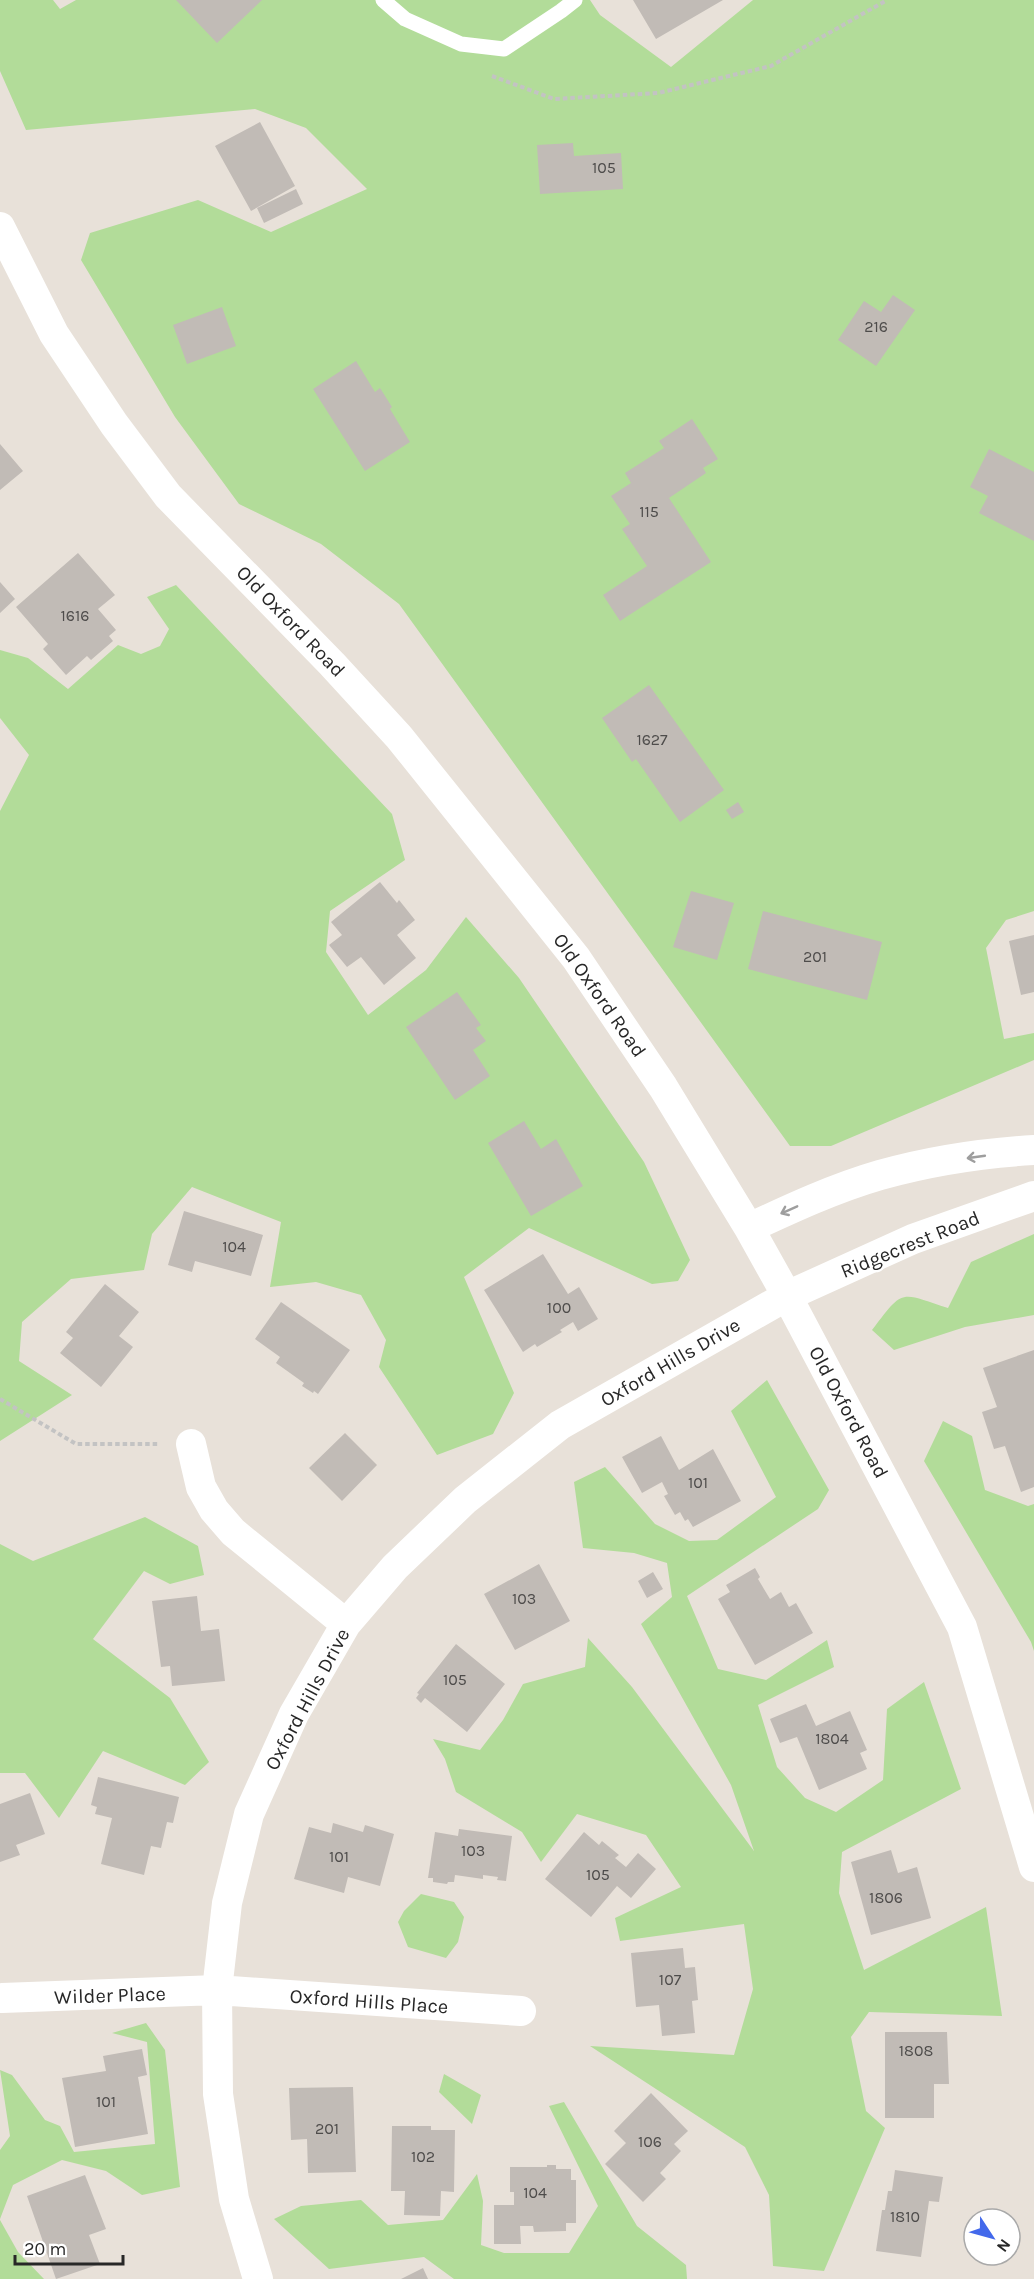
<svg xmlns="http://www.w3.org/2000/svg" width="1034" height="2279" font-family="Karla,sans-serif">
  <rect width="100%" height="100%" fill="#e8e1d9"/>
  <path fill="#b2dc99" d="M0,0H53L60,9L76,0H590L600,15L671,67L753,0H1034V911L1006,920L986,948L1004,1039L1034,1033V1060L831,1146H790L399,604L321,544L239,504L175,417L81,260L90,233L198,200L271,232L367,189L306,128L255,109L26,130L0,71Z
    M176,585L392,814L405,860L330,911L326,952L368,1015L426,970L466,917L519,978L644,1162L690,1260L678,1281L652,1284L529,1228L464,1277L514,1393L493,1434L437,1455L379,1367L386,1340L361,1295L316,1282L270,1287L281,1222L192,1187L152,1234L144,1270L71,1279L22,1322L19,1361L72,1395L0,1441V811L29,755L0,718V650L28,658L68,689L118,645L141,654L160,646L169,629L147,597Z
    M1034,1234V1315L965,1327L894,1350L872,1330C904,1288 899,1292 948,1308L971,1262Z
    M767,1380L829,1490L818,1509L687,1596L718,1669L766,1680L827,1640L834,1667L758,1705L777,1767L805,1798L836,1812L883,1780L887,1709L924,1682L961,1789L842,1852L839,1893L864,1970L986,1907L1002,2016L869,2012L851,2037L866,2111L885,2128L824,2271L773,2266L769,2195L745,2147L590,2046L734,2055L753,1989L744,1924L620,1941L615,1918L681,1887L646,1835L577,1814L541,1862L522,1832L456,1792L445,1759L433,1739L480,1750L503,1720L523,1684L585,1667L588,1638L632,1687L754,1851L731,1785L641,1624L672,1597L667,1563L634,1553L583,1548L574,1482L605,1467L655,1524L689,1541L717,1540L776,1497L731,1411Z
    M943,1421L972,1436L985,1490L1028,1506L1034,1504V1651L1031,1642L924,1461Z
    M145,1517L198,1546L204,1575L170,1584L144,1571L93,1639L170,1698L209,1762L185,1785L103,1751L59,1818L25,1773H0V1544L33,1561Z
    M421,1894L454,1902L464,1917L458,1942L446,1958L408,1947L398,1922L404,1911Z
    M146,2023L165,2050L180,2187L142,2195L106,2171L62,2160L13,2185L0,2219V2150L10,2136L0,2070L12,2075L45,2120L60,2126L74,2152L155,2144L147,2042L112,2033Z
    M444,2074L481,2095L472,2124L439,2092Z
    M564,2102L637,2226L686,2265L687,2279H454L424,2257L329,2269L274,2219L301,2206L361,2200L388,2225L443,2220L477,2174L483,2201L481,2245L504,2253H569L598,2206L549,2106Z
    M0,2220L18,2252L44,2279H0Z"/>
  <path fill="#c1bbb6" d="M176,0H262L217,43Z
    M633,0H723L656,39Z
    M260,122L295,186L251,211L215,146Z
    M573,143L574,156L621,153L623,189L540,194L537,145Z
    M296,189L303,204L264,223L257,208Z
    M893,295L915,310L876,366L838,340L864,301L881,312Z
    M222,307L236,346L187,364L173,325Z
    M356,361L375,392L380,388L392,407L390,409L410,442L365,471L313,389Z
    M692,419L718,459L703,468L706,473L669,498L711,562L620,621L603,595L647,566L622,529L630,524L611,496L631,483L625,473L664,448L659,441Z
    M0,444L23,471L0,490Z
    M989,449L1034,472V541L979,513L988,496L970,487Z
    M78,553L115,595L98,609L116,630L109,636L113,641L91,660L87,656L66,675L43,649L48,644L16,607Z
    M0,582L15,599L0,613Z
    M649,685L724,790L680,822L636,759L632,762L602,718Z
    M738,802L744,812L732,819L726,810Z
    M380,882L397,903L399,900L415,920L397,935L416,958L384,985L361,957L347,967L329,945L342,935L331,922Z
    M691,891L734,903L717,960L673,947Z
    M763,911L882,942L867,1000L748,969Z
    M1034,935V992L1021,995L1009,941Z
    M457,992L481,1025L476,1028L486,1041L473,1050L490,1076L455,1100L406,1027Z
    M524,1121L541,1149L556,1139L583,1186L531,1216L488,1143Z
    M184,1211L263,1235L251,1276L195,1261L192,1272L168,1265Z
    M543,1254L568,1294L579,1287L598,1319L578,1331L573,1322L560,1330L562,1332L537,1347L535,1344L523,1352L484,1290Z
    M105,1284L139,1312L119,1336L133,1347L101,1387L60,1353L73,1338L66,1332Z
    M281,1302L350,1350L318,1394L314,1391L313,1393L302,1386L304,1383L276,1363L280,1357L255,1339Z
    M1034,1350V1487L1021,1492L1005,1446L994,1449L982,1412L997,1407L983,1368Z
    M345,1433L377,1465L342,1501L309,1468Z
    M661,1436L679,1470L713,1449L741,1501L693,1527L688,1519L685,1521L680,1512L675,1515L664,1496L668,1494L662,1482L642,1493L622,1457Z
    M539,1564L570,1621L515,1650L484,1594Z
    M755,1568L760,1577L758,1579L770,1599L781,1592L789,1607L796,1603L813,1633L755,1665L718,1599L730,1592L726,1585Z
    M653,1572L663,1589L647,1598L638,1581Z
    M197,1596L201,1631L219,1629L225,1681L172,1686L170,1666L161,1667L152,1601Z
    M456,1644L505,1684L467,1732L425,1698L421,1703L416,1698L419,1694L417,1693Z
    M806,1704L816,1726L850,1711L867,1750L860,1753L867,1769L819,1790L797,1737L780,1743L770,1719Z
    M98,1777L179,1797L173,1823L167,1822L161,1848L151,1846L144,1875L101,1864L112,1818L95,1814L97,1807L91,1805Z
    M30,1793L45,1834L16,1845L20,1855L0,1862V1804Z
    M333,1823L363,1832L365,1825L394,1834L380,1886L348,1877L344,1893L294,1879L309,1827L331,1833Z
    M459,1829L512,1836L506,1881L497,1880L498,1877L483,1875V1879L455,1875L454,1882H448L447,1884L433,1882V1878H428L435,1832L458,1836Z
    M584,1832L599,1845L602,1841L619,1855L615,1858L626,1867L638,1853L656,1869L631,1898L617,1886L591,1917L545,1879Z
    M891,1850L898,1873L917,1867L931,1918L871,1935L851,1862Z
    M683,1948L685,1968L695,1967L698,2000L692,2001L695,2033L662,2036L659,2005L636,2007L631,1953Z
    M885,2032H947L949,2084H934V2118H885Z
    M142,2049L147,2075L138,2077L148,2134L75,2147L62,2078L106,2071L103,2056Z
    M353,2087L356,2172L308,2173L307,2139L291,2140L289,2088Z
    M651,2093L688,2131L674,2144L681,2151L660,2173L666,2179L643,2202L605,2164L626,2143L614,2131Z
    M392,2126H431V2130H455L454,2192L441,2191L440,2216L404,2215L405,2191H391Z
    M547,2165H556V2169H571V2180H576V2223H566V2231L534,2232L533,2226H520L521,2244H494V2205H514V2192H510V2167H547Z
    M895,2170L943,2177L939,2202L929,2201L921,2257L876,2251L882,2210H885L888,2191H892Z
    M85,2175L106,2229L89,2235L100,2264L56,2279L27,2196Z
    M423,2268L428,2279H401Z"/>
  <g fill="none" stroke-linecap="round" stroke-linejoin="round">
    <path stroke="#c3c3c3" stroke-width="4" stroke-dasharray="4.5 3" stroke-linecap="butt" d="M492,76L554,99L658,93L771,66L887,0
      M0,1399L76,1444H160"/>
    <path stroke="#fff" stroke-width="15" d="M383,0L405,19L461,44L504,49L561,11L575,0"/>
    <path stroke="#fff" stroke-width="30" d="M0,227L54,334L114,424L168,496L332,664L399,737L576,958L663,1087L749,1228L787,1296L962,1627L1034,1867
      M749,1228C792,1208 835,1188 880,1175C930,1161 983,1153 1034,1150
      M191,1444L201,1487L214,1510L233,1532L346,1624
      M2,1998L217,1990L521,2011
      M258,2279L234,2199L218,2094L217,1990L227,1903L249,1814L294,1714L346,1624L395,1567L465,1500L560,1425L787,1296L913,1239L1034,1196"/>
  </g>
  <defs><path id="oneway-shaft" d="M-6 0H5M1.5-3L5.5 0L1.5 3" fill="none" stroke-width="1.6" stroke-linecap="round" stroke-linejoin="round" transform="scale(1.5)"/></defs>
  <g stroke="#9e9e9e">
    <use href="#oneway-shaft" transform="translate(976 1157) rotate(172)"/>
    <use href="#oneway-shaft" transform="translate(789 1210) rotate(156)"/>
  </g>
  <g text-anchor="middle" stroke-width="4.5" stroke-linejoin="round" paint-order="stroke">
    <g font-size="16" fill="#4e4c4b">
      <text x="604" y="173">105</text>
      <text x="876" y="332">216</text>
      <text x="649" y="517">115</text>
      <text x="75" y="621">1616</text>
      <text x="652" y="745">1627</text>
      <text x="815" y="962">201</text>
      <text x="234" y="1252">104</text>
      <text x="559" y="1313">100</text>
      <text x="698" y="1488">101</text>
      <text x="524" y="1604">103</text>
      <text x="455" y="1685">105</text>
      <text x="832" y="1744">1804</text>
      <text x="473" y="1856">103</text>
      <text x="339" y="1862">101</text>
      <text x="598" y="1880">105</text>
      <text x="886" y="1903">1806</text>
      <text x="670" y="1985">107</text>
      <text x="916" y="2056">1808</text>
      <text x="106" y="2107">101</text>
      <text x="327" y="2134">201</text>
      <text x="650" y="2147">106</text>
      <text x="423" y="2162">102</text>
      <text x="535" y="2198">104</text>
      <text x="905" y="2222">1810</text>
    </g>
    <g font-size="20" fill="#272727" stroke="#fff">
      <text transform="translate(291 621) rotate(46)" y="7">Old Oxford Road</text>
      <text transform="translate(600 995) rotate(55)" y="7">Old Oxford Road</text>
      <text transform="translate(910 1244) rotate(-22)" y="7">Ridgecrest Road</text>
      <text transform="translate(670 1362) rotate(-30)" y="7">Oxford Hills Drive</text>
      <text transform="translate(849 1412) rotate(62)" y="7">Old Oxford Road</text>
      <text transform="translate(307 1699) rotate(-62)" y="7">Oxford Hills Drive</text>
      <text transform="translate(110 1995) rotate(-2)" y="7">Wilder Place</text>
      <text transform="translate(369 2001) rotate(4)" y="7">Oxford Hills Place</text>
    </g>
  </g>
  <g transform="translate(992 2237) rotate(126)"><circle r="28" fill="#ffffff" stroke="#a9a9a9" stroke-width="1.5"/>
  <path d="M0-4.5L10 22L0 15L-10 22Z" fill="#4369eb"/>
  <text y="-9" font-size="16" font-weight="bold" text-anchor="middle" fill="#272727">N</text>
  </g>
  <path d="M15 2255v9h108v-9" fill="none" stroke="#272727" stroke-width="3"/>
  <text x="24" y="2255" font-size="18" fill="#272727" stroke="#ffffff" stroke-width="4.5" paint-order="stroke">20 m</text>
</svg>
